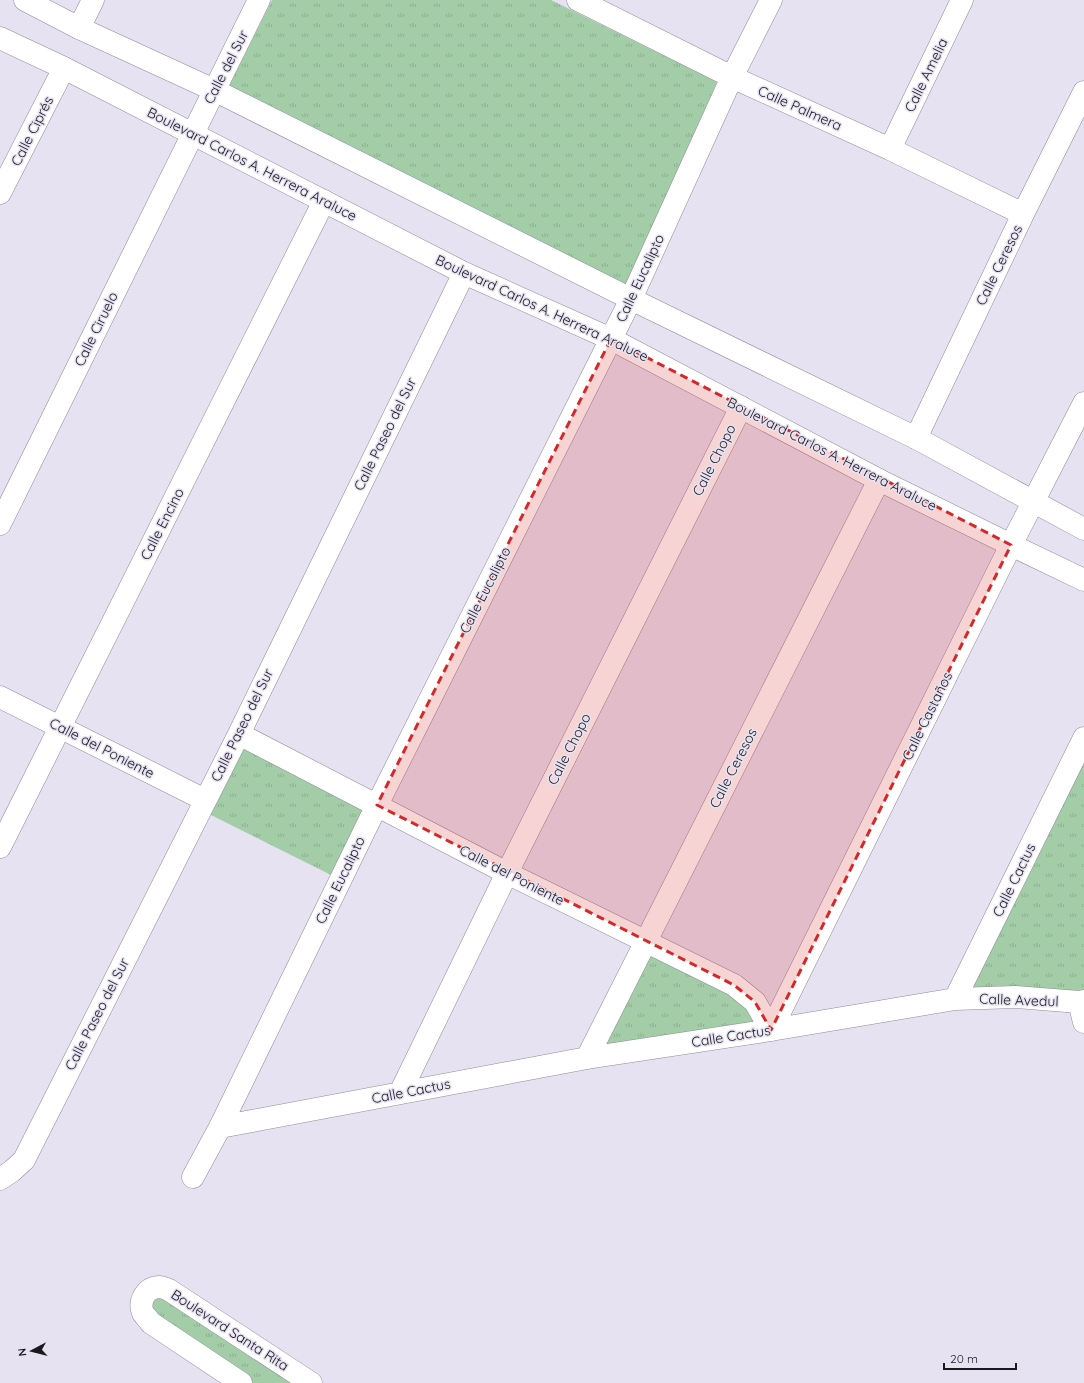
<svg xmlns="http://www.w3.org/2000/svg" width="1084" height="1383" font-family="Quicksand,sans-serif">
  <defs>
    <pattern id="park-tufts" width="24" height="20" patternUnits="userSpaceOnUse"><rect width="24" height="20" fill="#a2cda7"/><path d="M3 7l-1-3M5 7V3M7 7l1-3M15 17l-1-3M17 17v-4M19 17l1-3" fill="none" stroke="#8baf8f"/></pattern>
  </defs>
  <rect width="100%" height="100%" fill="#e6e2f2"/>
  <path fill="url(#park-tufts)" d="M272,0H551L717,82L626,287L229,86Z
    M242,742L371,809L335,877L205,812Z
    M1084,749V997L963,994Z
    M648,951L749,1005L763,1027L598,1052Z
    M161,1292L301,1383H251L150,1314L149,1300Z"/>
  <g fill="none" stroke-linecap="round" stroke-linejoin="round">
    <defs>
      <path id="street" d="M578,0L732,77L890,149L1023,214
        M79,28L93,0
        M890,149L962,0
        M0,193L64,68
        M916,438L1023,214L1084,92
        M0,524L259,0
        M0,697L205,800
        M239,734L507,873L734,985L755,1002L771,1030
        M0,847L324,201
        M955,999L1084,738
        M1079,1002L1084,1022
        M771,1030L1011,545L1084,403
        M587,1058L879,480
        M400,1093L507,873L741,407
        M220,1127L587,1058L771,1030L955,999L1015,997L1079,1002L1084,1001
        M193,1177L220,1127L377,805L631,299L732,77L771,0
        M0,1179L12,1171L24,1160L239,734L464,273
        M241,1383L151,1323C149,1320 145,1316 143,1313C138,1301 146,1287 160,1287C163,1287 166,1289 169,1290L311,1383"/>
      <path id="secondary" d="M25,0L79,28L214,90L631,299L916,438L1084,529
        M0,38L64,68L464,273L611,339L879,480L1011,545L1084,580"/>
    </defs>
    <use href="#street" stroke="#8e8a99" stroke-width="23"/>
    <use href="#secondary" stroke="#8e8a99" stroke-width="23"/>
    <use href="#street" stroke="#fff" stroke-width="22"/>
    <use href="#secondary" stroke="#fff" stroke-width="22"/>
  </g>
  <path fill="#d62828" fill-opacity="0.2" stroke="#d62828" stroke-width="3" stroke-dasharray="8 5" stroke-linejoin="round" d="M611,339L1011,545L771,1030L755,1002L734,985L377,805Z"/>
  <g text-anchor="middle" stroke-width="3" stroke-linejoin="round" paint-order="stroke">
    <g font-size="14" fill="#1a191e" stroke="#e6e2f2">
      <text transform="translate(226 67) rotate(-63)" y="5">Calle del Sur</text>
      <text transform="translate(926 75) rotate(-64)" y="5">Calle Amelia</text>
      <text transform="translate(800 108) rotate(24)" y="5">Calle Palmera</text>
      <text transform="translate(32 131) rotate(-63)" y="5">Calle Ciprés</text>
      <text transform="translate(252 164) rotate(27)" y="5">Boulevard Carlos A. Herrera Araluce</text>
      <text transform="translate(999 265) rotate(-64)" y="5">Calle Ceresos</text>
      <text transform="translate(640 278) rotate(-65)" y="5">Calle Eucalipto</text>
      <text transform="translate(542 308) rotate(25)" y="5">Boulevard Carlos A. Herrera Araluce</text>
      <text transform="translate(96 329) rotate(-64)" y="5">Calle Ciruelo</text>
      <text transform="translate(385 434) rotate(-64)" y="5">Calle Paseo del Sur</text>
      <text transform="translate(832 454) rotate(27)" y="5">Boulevard Carlos A. Herrera Araluce</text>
      <text transform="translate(714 460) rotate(-63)" y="5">Calle Chopo</text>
      <text transform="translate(162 524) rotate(-63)" y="5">Calle Encino</text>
      <text transform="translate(485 590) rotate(-63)" y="5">Calle Eucalipto</text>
      <text transform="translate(927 716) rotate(-64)" y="5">Calle Castaños</text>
      <text transform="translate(242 725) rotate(-64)" y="5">Calle Paseo del Sur</text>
      <text transform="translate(102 748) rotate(27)" y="5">Calle del Poniente</text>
      <text transform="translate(569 749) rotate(-63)" y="5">Calle Chopo</text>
      <text transform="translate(733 768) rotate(-63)" y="5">Calle Ceresos</text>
      <text transform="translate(512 875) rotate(27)" y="5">Calle del Poniente</text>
      <text transform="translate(340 880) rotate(-64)" y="5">Calle Eucalipto</text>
      <text transform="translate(1014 880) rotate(-64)" y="5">Calle Cactus</text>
      <text transform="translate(1019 1000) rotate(2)" y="5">Calle Avedul</text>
      <text transform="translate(97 1014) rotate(-63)" y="5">Calle Paseo del Sur</text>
      <text transform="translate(731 1036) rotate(-9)" y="5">Calle Cactus</text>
      <text transform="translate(411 1091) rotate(-11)" y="5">Calle Cactus</text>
      <text transform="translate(230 1330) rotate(33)" y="5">Boulevard Santa Rita</text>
    </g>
  </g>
  <g transform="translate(32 1351) rotate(263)" stroke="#e6e2f2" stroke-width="3" paint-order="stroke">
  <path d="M0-3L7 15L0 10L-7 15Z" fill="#1a191e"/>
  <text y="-6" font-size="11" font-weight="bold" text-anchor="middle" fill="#1a191e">N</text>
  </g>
  <path d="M944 1363v6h72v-6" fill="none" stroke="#1a191e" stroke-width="2"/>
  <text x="950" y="1363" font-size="12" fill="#1a191e" stroke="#e6e2f2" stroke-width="3" paint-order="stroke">20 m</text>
</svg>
